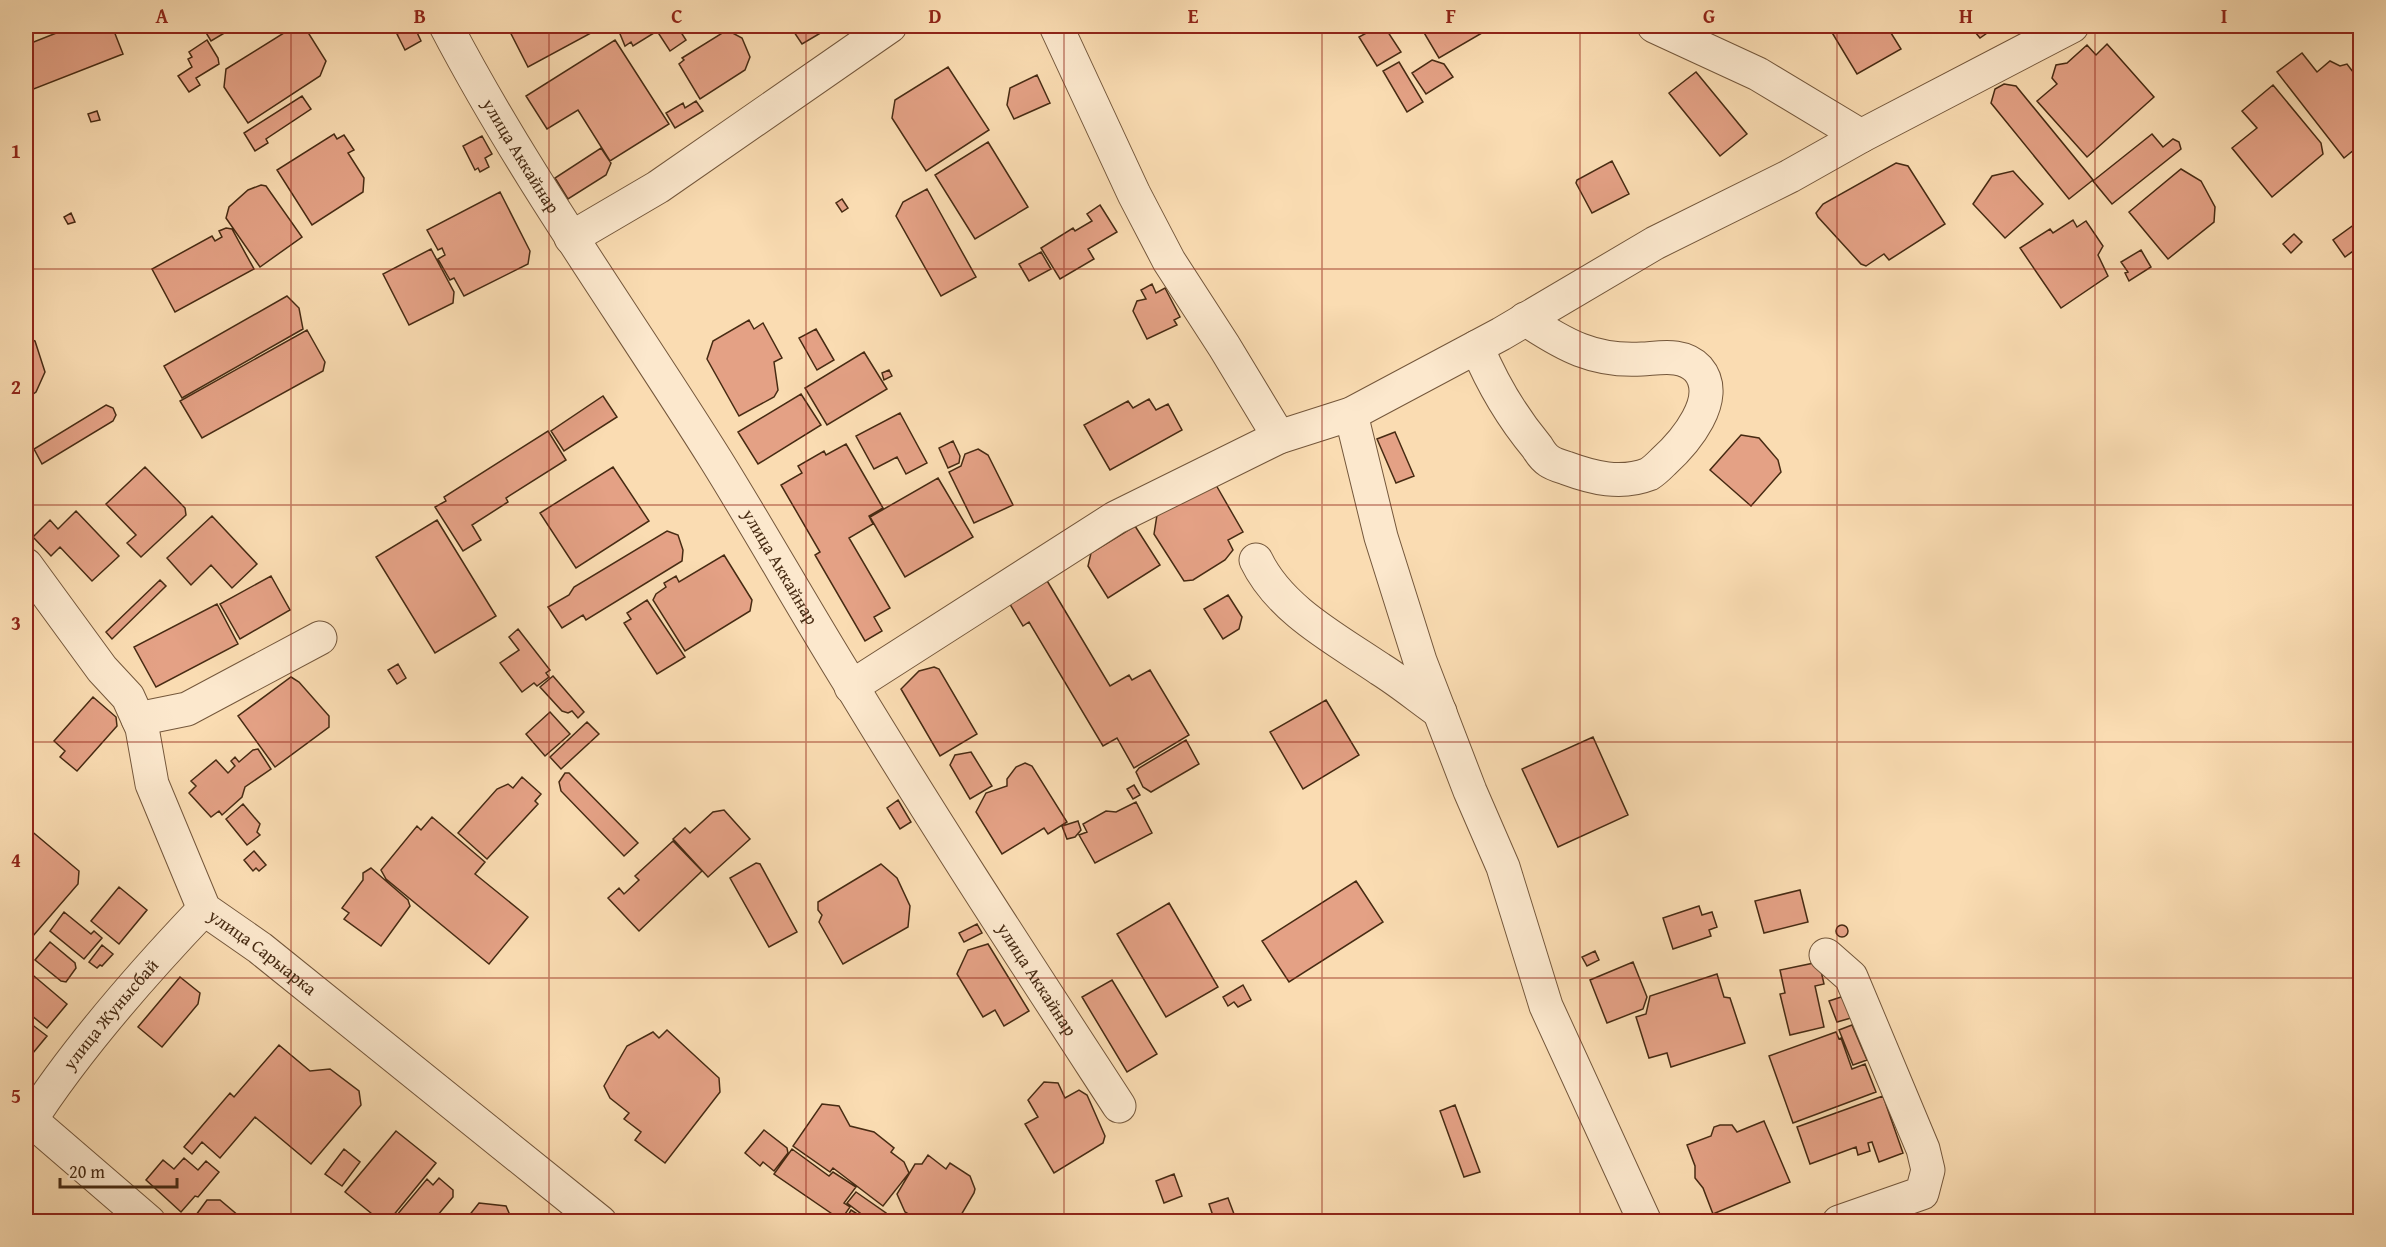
<svg xmlns="http://www.w3.org/2000/svg" width="2386" height="1247" font-family="'Gentium Book Plus',serif">
  <rect width="100%" height="100%" fill="#fadcb2"/>
  <filter id="stains"><feTurbulence type="fractalNoise" baseFrequency=".00333" numOctaves="4"/><feColorMatrix values="0 0 0 0 .2 0 0 0 0 .09 0 0 0 0 .02 0 0 0 .5 -.17"/></filter>
  <radialGradient id="worn" r=".72"><stop offset=".6" stop-color="#630" stop-opacity="0"/><stop offset="1" stop-color="#630" stop-opacity=".3"/></radialGradient>
  <path fill="#e4a185" stroke="#472b13" stroke-width="1.5" d="M74,26H112L123,54L26,92V45Z
    M202,26H246L234,33L231,29L211,41Z
    M295,26H304L326,61L320,76L248,123L224,87L226,69Z
    M414,26L421,41L405,50L397,34Z
    M507,26H587L591,33L528,67Z
    M623,26H649L654,33L633,46L631,42L625,46L618,29Z
    M666,26H677L686,40L670,51L657,31Z
    M790,26H829V28L802,44Z
    M1379,26H1384L1401,52L1377,66L1359,37Z
    M1420,26H1494L1439,58Z
    M1828,26H1904L1891,33L1901,49L1857,74Z
    M1970,26H1997L1980,38Z
    M727,30L742,38L750,57L745,70L700,99L679,64L684,60L682,58Z
    M207,40L218,58L219,64L196,78L200,85L189,92L178,76L192,67L188,59L192,57L189,52Z
    M615,40L669,124L610,161L578,110L547,129L526,96Z
    M2107,44L2154,97L2087,157L2037,101L2057,84L2052,78L2056,65L2067,63L2087,45L2096,55Z
    M2302,53L2317,72L2330,61L2340,66L2347,64L2360,81V145L2344,158L2277,72Z
    M1432,60L1444,64L1453,77L1426,94L1412,73Z
    M1399,62L1423,102L1407,112L1383,71Z
    M948,67L989,130L926,171L892,118L895,100Z
    M1696,72L1747,134L1720,156L1669,93Z
    M1037,75L1050,103L1014,119L1007,105L1010,88Z
    M2004,84L2016,86L2093,180L2069,199L1991,103L1995,89Z
    M2273,85L2321,143L2323,154L2272,197L2232,148L2257,128L2242,111Z
    M302,96L311,109L266,139L268,143L255,151L244,133Z
    M696,101L703,111L675,128L666,113L683,103L685,108Z
    M97,111L100,120L91,122L88,114Z
    M334,134L337,139L344,135L354,150L348,153L364,178L363,192L312,225L277,170Z
    M2152,134L2163,147L2173,139L2179,142L2181,149L2112,204L2093,181Z
    M482,136L492,154L485,158L489,167L480,172L478,168L475,170L463,146Z
    M988,142L1028,207L975,239L935,175Z
    M601,148L611,163L606,175L568,199L555,178Z
    M1612,161L1629,194L1592,213L1576,183L1577,180Z
    M1896,163L1908,166L1945,224L1889,260L1884,254L1866,266L1861,264L1818,217L1816,213L1823,204Z
    M2181,169L2201,181L2215,207L2214,222L2168,259L2129,212Z
    M2013,171L2043,204L2005,238L1973,204L1992,176Z
    M261,185L266,186L302,237L260,267L226,218L229,207L248,190Z
    M927,189L976,277L941,296L896,216L903,202Z
    M500,192L530,251L528,264L464,296L454,278L450,280L438,259L445,255L442,248L438,250L427,230Z
    M842,199L848,208L842,212L836,203Z
    M1100,205L1117,232L1088,249L1094,259L1060,279L1041,248L1073,228L1075,231L1092,221L1087,214Z
    M71,213L75,222L68,224L64,217Z
    M2073,220L2077,227L2086,221L2103,246L2098,255L2108,276L2061,308L2020,248L2050,229L2053,233Z
    M2355,224L2360,231V246L2345,257L2333,240Z
    M226,228L232,229L254,269L175,312L152,269L212,236L215,241L222,237L219,231Z
    M2294,234L2302,242L2291,253L2283,244Z
    M431,249L454,292L453,303L409,325L383,274Z
    M2141,250L2151,267L2129,281L2125,273L2128,272L2121,262Z
    M1041,252L1051,269L1029,281L1019,264Z
    M1152,284L1156,293L1165,288L1180,317L1174,320L1177,325L1147,339L1133,311L1137,301L1146,299L1141,290Z
    M287,296L299,308L303,329L182,398L164,366Z
    M749,320L754,329L763,323L782,358L774,362L778,390L774,397L739,416L707,359L713,341Z
    M816,329L834,360L817,370L799,338Z
    M307,330L325,362L323,371L202,438L180,401Z
    M26,337L35,341L45,372L36,392L26,399Z
    M864,352L887,389L827,425L805,388Z
    M889,370L892,376L884,380L882,373Z
    M801,394L821,425L758,464L738,432Z
    M603,396L617,417L564,451L551,431Z
    M1149,399L1156,410L1168,404L1182,430L1110,470L1084,425L1128,401L1133,408Z
    M106,405L113,408L116,415L113,421L42,464L34,449Z
    M900,413L927,463L906,474L897,457L874,469L856,436Z
    M548,431L566,460L506,498L508,502L472,525L481,540L463,551L435,507L446,501L444,497Z
    M1395,432L1414,476L1396,483L1377,439Z
    M1741,435L1759,438L1778,460L1781,472L1751,506L1710,470Z
    M953,441L960,456L959,463L948,468L939,448Z
    M846,444L883,508L869,516L873,524L849,538L890,608L874,617L882,631L865,641L815,555L820,552L781,485L802,473L798,466L824,451L826,455Z
    M978,449L988,455L1013,505L974,523L949,472L961,466L965,454Z
    M145,467L185,508L186,515L141,557L127,543L136,535L106,504Z
    M613,467L649,521L576,568L540,513Z
    M938,478L973,537L905,577L870,517Z
    M1216,485L1243,532L1228,540L1233,550L1225,560L1193,580L1184,581L1154,534L1157,515Z
    M76,511L119,556L92,581L60,547L51,556L33,537L50,520L58,529Z
    M212,516L257,564L232,588L211,565L191,585L167,558Z
    M437,520L496,616L435,653L376,557Z
    M1135,526L1160,565L1108,598L1088,566L1091,553Z
    M667,531L678,535L683,550L682,561L586,620L583,615L562,628L548,607L569,595L574,587Z
    M724,555L752,600L750,611L685,651L653,600L656,594L666,587L664,583L676,576L679,582Z
    M271,576L290,610L240,639L220,604Z
    M1046,579L1110,686L1129,675L1132,680L1150,670L1189,735L1134,768L1117,738L1103,746L1029,622L1023,626L1008,601Z
    M160,580L166,586L112,639L106,632Z
    M1228,595L1242,617L1239,629L1223,639L1204,609Z
    M647,600L685,657L657,674L624,623L631,619L627,613Z
    M217,604L238,644L156,687L134,647Z
    M518,629L550,670L546,673L549,677L537,686L534,683L522,692L500,663L519,650L509,637Z
    M398,664L406,678L397,684L388,670Z
    M934,667L939,669L977,734L940,756L901,689L919,671Z
    M553,676L584,712L578,718L572,711L568,713L562,711L540,687Z
    M291,677L299,682L329,716V727L275,767L238,716Z
    M93,697L116,717L117,726L77,771L60,757L65,751L54,741Z
    M1326,700L1359,755L1303,789L1270,732Z
    M550,712L570,734L545,756L526,734Z
    M587,722L599,734L561,769L550,757Z
    M1593,737L1628,815L1558,847L1522,769Z
    M1186,740L1199,764L1151,792L1143,787L1136,772L1139,768Z
    M258,749L271,769L245,787L242,797L222,815L219,811L211,817L189,793L196,786L191,781L216,760L228,773L235,766L231,761L235,757L239,762L253,750Z
    M971,752L992,786L970,799L950,765L955,755Z
    M1025,763L1032,766L1067,822L1048,834L1044,828L1002,854L976,812L986,793L1007,786V779L1016,767Z
    M565,773H569L638,843L624,856L561,791L559,782Z
    M522,777L541,794L535,801L538,804L487,859L458,833L497,789L508,784L513,788Z
    M1134,785L1140,795L1133,799L1127,789Z
    M898,800L911,822L900,829L887,808Z
    M1136,802L1152,833L1095,863L1079,835L1087,832L1083,824L1106,811L1116,812Z
    M243,804L260,824L257,832L260,835L247,845L226,819Z
    M724,810L750,839L708,877L673,839L685,828L690,833L713,812Z
    M432,817L485,862L475,874L528,917L489,964L386,879L381,870L417,826L421,830Z
    M1078,821L1081,830L1075,837L1067,839L1062,826Z
    M29,829L79,871L78,884L26,944V833Z
    M673,841L702,871L639,931L608,898L619,888L624,894L639,880L635,876Z
    M254,851L266,865L259,871L256,868L253,871L244,860Z
    M756,863L760,864L797,932L769,947L730,878Z
    M881,864L897,878L910,906L908,927L843,964L819,922L822,915L818,910V902Z
    M371,868L408,900L410,906L381,946L344,919L349,913L342,908L363,880V873Z
    M1356,881L1383,922L1289,982L1262,941Z
    M119,887L147,910L119,944L91,921Z
    M1800,890L1808,922L1764,933L1755,901Z
    M1169,903L1218,987L1166,1017L1117,934Z
    M1699,906L1702,915L1712,912L1717,927L1709,930L1711,936L1673,949L1663,918Z
    M64,912L91,934L94,931L102,938L84,959L50,931Z
    M977,924L982,933L964,942L959,933Z
    M1836 931a6 6 0 1 1 12 0a6 6 0 1 1-12 0Z
    M50,942L75,963L76,968L66,982L61,981L35,960Z
    M988,944L1029,1011L1004,1026L995,1010L983,1017L957,974L968,950Z
    M102,945L113,954L102,966L100,965L97,968L89,962Z
    M1595,951L1599,960L1587,966L1582,957Z
    M1633,962L1647,997L1643,1009L1607,1023L1590,980Z
    M1819,962L1824,984L1815,986L1824,1027L1790,1035L1780,994L1785,993L1780,970Z
    M28,971L67,1004L47,1028L26,1011V974Z
    M1717,974L1724,997L1730,998L1745,1043L1671,1067L1667,1053L1649,1058L1636,1017L1646,1014L1650,996Z
    M180,977L200,993L198,1004L162,1047L138,1027Z
    M1112,980L1157,1054L1127,1072L1082,997Z
    M1243,985L1251,1000L1238,1007L1234,1002L1228,1006L1223,997Z
    M1844,996L1851,1018L1837,1022L1829,1001Z
    M26,1020L47,1036L28,1059L26,1057Z
    M1852,1025L1867,1060L1853,1065L1839,1030Z
    M667,1030L719,1078L720,1092L665,1163L635,1140L641,1132L624,1119L629,1113L610,1098L604,1086L627,1046L653,1032L659,1038Z
    M1836,1032L1839,1039L1841,1038L1852,1069L1865,1064L1876,1092L1793,1123L1769,1056Z
    M279,1045L310,1071L330,1069L359,1091L361,1105L311,1164L255,1117L220,1158L202,1142L192,1154L184,1147L230,1093L234,1097Z
    M1044,1082L1058,1083L1065,1098L1079,1090L1087,1095L1105,1136L1103,1143L1054,1173L1025,1124L1038,1117L1028,1100Z
    M1883,1096L1903,1153L1879,1162L1872,1142L1868,1143L1870,1151L1858,1155L1856,1147L1810,1164L1797,1127Z
    M822,1104L839,1106L850,1126L874,1132L894,1148L891,1152L904,1162L909,1173L883,1206L833,1168L830,1172L793,1146Z
    M1455,1105L1480,1172L1464,1177L1440,1111Z
    M1764,1121L1790,1182L1713,1214L1703,1188L1695,1178V1166L1687,1145L1711,1136L1714,1127L1720,1125H1732L1737,1132Z
    M764,1130L787,1148L788,1153L774,1171L763,1162L760,1166L745,1153Z
    M396,1131L436,1163L388,1222H382L345,1192Z
    M344,1149L360,1162L342,1186L325,1174Z
    M792,1149L829,1176L833,1172L856,1187L844,1203L850,1207L841,1220L774,1174Z
    M928,1155L946,1169L950,1163L970,1176L975,1189L974,1193L957,1222H922L905,1212L897,1194L915,1164H922Z
    M184,1158L198,1170L206,1161L219,1172L198,1197L195,1196L181,1212L146,1180L163,1160L174,1169Z
    M1174,1174L1182,1196L1164,1203L1156,1181Z
    M439,1178L453,1190V1197L432,1222H391L427,1179L433,1185Z
    M856,1192L886,1213L880,1222H872L847,1203Z
    M1228,1198L1237,1222H1215L1209,1204Z
    M207,1200H220L246,1222H197L196,1215Z
    M479,1203L506,1206L513,1222H464Z
    M851,1210L870,1222H844Z"/>
  <g fill="none" stroke-linecap="round" stroke-linejoin="round">
    <defs>
      <g id="street">
        <path id="s1" d="M446,26C525,177 626,316 716,460C762,534 805,611 851,685C937,827 1028,966 1119,1106"/>
        <path d="M1056,26L1134,194L1169,261L1224,346L1279,437"/>
        <path d="M1654,26L1758,74L1861,136"/>
        <path d="M571,238L658,187L890,26"/>
        <path d="M1477,347C1492,383 1512,417 1537,447C1540,452 1544,458 1549,461C1553,464 1560,466 1566,468C1593,478 1621,485 1649,474C1654,471 1659,466 1663,462C1684,443 1723,398 1698,369C1683,353 1661,358 1642,359C1594,362 1564,345 1525,319"/>
        <path d="M1351,414L1381,537L1420,661L1470,791L1503,867L1546,1006L1645,1222"/>
        <path d="M1256,560C1280,610 1336,639 1380,669C1401,682 1420,698 1440,712"/>
        <path id="s2" d="M26,565L102,669L128,697L142,728L152,784L204,909L260,948L600,1222"/>
        <path d="M851,687L1115,518L1279,437L1351,414L1501,334L1655,243L1790,176L1861,136L2072,26"/>
        <path d="M138,719L187,709L320,638"/>
        <path d="M1826,955L1851,977L1923,1149L1928,1170L1922,1193L1839,1222"/>
        <path d="M26,1116L149,1222"/>
        <path id="s3" d="M26,1127C75,1050 141,975 204,909"/>
      </g>
    </defs>
    <use href="#street" stroke="#74573b" stroke-width="35"/>
    <use href="#street" stroke="#fce8cd" stroke-width="33"/>
  </g>
  <path fill="none" stroke="#8f2418" stroke-width="1.5" stroke-opacity="0.55" d="M291,26V1222M549,26V1222M806,26V1222M1064,26V1222M1322,26V1222M1580,26V1222M1837,26V1222M2095,26V1222M26,269H2360M26,505H2360M26,742H2360M26,978H2360"/>
  <g text-anchor="middle" stroke-width="5" stroke-linejoin="round" paint-order="stroke">
    <g font-size="18" fill="#472b13" stroke="#fce8cd">
      <text dy="6" stroke="none"><textPath href="#s1" startOffset="150">улица Аккайнар</textPath></text>
      <text dy="6" stroke="none"><textPath href="#s1" startOffset="636">улица Аккайнар</textPath></text>
      <text dy="6" stroke="none"><textPath href="#s2" startOffset="466">улица Сарыарка</textPath></text>
      <text dy="6" stroke="none"><textPath href="#s1" startOffset="1122">улица Аккайнар</textPath></text>
      <text dy="6" stroke="none"><textPath href="#s3" startOffset="141">улица Жунысбай</textPath></text>
    </g>
  </g>
  <rect width="2386" height="1247" fill="none" stroke="#fadcb2" stroke-width="66"/>
  <path d="M60 1178v9h117v-9" fill="none" stroke="#472b13" stroke-width="3"/>
  <text x="69" y="1178" font-size="18" fill="#472b13" stroke="#fce8cd" stroke-width="4.5" paint-order="stroke">20 m</text>
  <rect x="33" y="33" width="2320" height="1181" fill="none" stroke="#8f2418" stroke-width="2"/>
  <g font-size="20" text-anchor="middle" font-weight="bold" fill="#8f2418">
    <text x="162" y="23">A</text>
    <text x="420" y="23">B</text>
    <text x="677" y="23">C</text>
    <text x="935" y="23">D</text>
    <text x="1193" y="23">E</text>
    <text x="1451" y="23">F</text>
    <text x="1709" y="23">G</text>
    <text x="1966" y="23">H</text>
    <text x="2224" y="23">I</text>
    <text x="16" y="158">1</text>
    <text x="16" y="394">2</text>
    <text x="16" y="630">3</text>
    <text x="16" y="867">4</text>
    <text x="16" y="1103">5</text>
  </g>
  <rect width="100%" height="100%" filter="url(#stains)"/>
  <rect width="100%" height="100%" fill="url(#worn)"/>
</svg>
